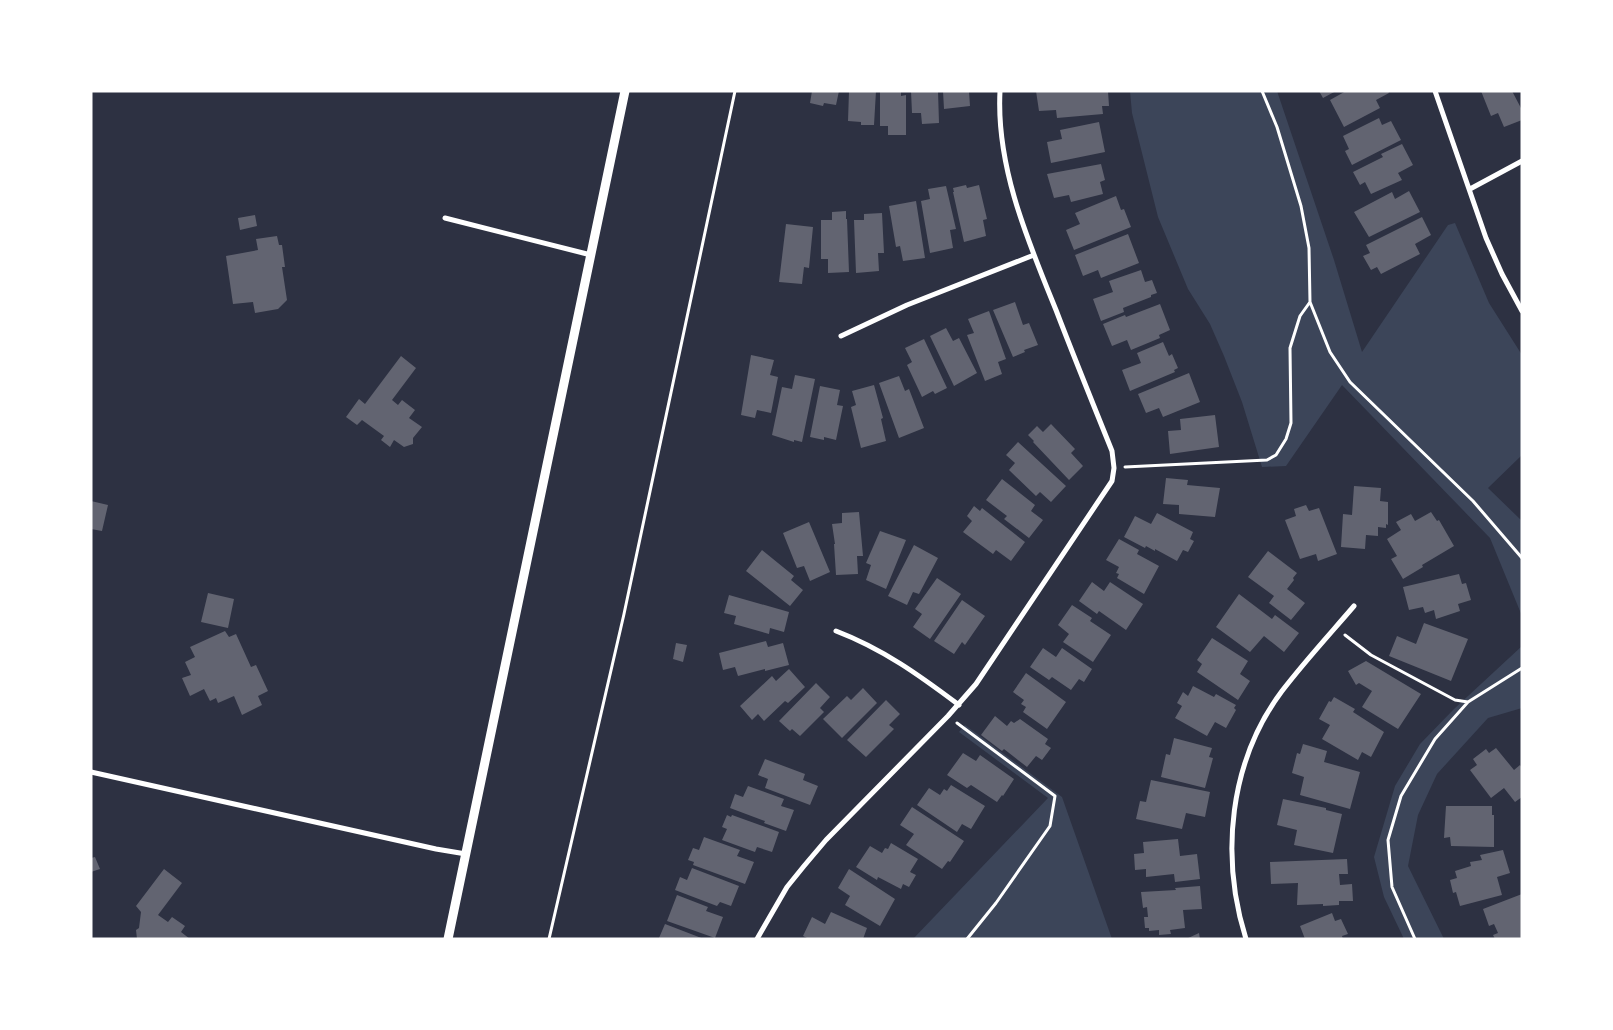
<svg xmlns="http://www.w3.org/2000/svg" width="1613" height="1030" font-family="'PT Serif',serif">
  <rect width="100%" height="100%" fill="#2d3142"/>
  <path fill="#3c4559" d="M1130,91H1277L1334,260L1362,352L1448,225L1455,223L1489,303L1522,355V455L1488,488L1522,521V616L1490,538L1342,385L1286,466L1262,467L1242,402L1224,356L1210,324L1188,289L1158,217L1132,113Z
    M1522,646V708L1488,718L1437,774L1418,815L1408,866L1444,939H1404L1384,897L1374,857L1395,786L1420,744L1454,709Z
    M965,725L1062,797L1112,939H913L1048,798L959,732Z"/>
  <path fill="#626471" d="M812,91H839L836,105L824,103L823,106L810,103Z
    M849,91H876L874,125H861V122L848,121Z
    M880,91H901V96L906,95V135H888V126H880Z
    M911,91H938L939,123L922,124L921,113H912Z
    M943,91H969L970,106L944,109Z
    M1036,91H1108L1109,106H1102L1103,114L1057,118L1056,110L1039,111Z
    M1319,91H1336L1323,98Z
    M1346,91H1388L1389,93L1376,100L1380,108L1344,127L1330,100Z
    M1481,91H1512L1522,110V120L1504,127L1498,113L1491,116Z
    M1379,118L1382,125L1391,121L1401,140L1352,165L1345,151L1349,149L1343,136Z
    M1099,122L1105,152L1051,163L1047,142L1062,139L1060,130Z
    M1402,144L1413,165L1398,173L1402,180L1371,194L1365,182L1360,185L1353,172L1383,157L1381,154Z
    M1101,164L1105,180L1100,182L1103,194L1071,202L1069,195L1054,198L1047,174Z
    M966,185L967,188L979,185L987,219L983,220L986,236L964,242L953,192H954L953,188Z
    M946,186L956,229L950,230L953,248L930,253L921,201L930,199L928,189Z
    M1409,191L1420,212L1369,237L1354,212L1392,192L1395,199Z
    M1116,196L1121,210L1124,209L1131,227L1074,250L1066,230L1080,224L1075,213Z
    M916,201L925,258L903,261L900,246L896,247L889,206Z
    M846,211V219H847L849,272L828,273V259H821V220H832V212Z
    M882,213L884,253H878L879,271L856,273L854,220H864V214Z
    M255,215L257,226L240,230L238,218Z
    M1422,217L1431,235L1415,244L1420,254L1381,274L1377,267L1371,270L1363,256L1370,253L1366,245Z
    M786,224L813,227L809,268L804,267L802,284L779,282Z
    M1128,234L1139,263L1101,278L1098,270L1083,276L1075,255Z
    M277,236L279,245H282L285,267H282L287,300L278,309L255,313L253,302L233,304L226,256L258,250L256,239Z
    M1141,270L1145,282L1152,280L1157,293L1151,295V297L1123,308L1124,312L1101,321L1093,299L1113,292L1109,281Z
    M1015,302L1023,325L1029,323L1038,345L1024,350L1025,352L1013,357L993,310Z
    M1160,304L1170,330L1159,335L1160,338L1131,350L1127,340L1112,346L1103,324L1125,315L1126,317Z
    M989,311L1006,359L998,362L1002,374L985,381L967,335L974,333L968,319Z
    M946,328L953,341L959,338L977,373L954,386L930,336Z
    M924,339L947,388L935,394L933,391L922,397L907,365L912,362L905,348Z
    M1163,342L1169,356L1172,354L1178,368L1174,370L1175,372L1130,391L1122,370L1141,363L1137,353Z
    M751,355L774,360L770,375L778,377L771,413L757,410L755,418L741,415Z
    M401,356L416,368L392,400L398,405L402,400L415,410L409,418L422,427L413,438V444L404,447L394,440L390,447L381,440L384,436L362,420L357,425L346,417L359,399L365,404Z
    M1189,373L1200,402L1163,417L1159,408L1146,413L1138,394Z
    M795,375L815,379L802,442L794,440V442L772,435L782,387L792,389Z
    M899,376L905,391L909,389L924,428L899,438L879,383Z
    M874,385L883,418L881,419L886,441L861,448L851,407L856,405L852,391Z
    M820,386L840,390L837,405L843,406L836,440L824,437V440L810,437Z
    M1215,415L1219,447L1170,454L1168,431L1181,430L1180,419Z
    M1051,424L1075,449L1071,453L1083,466L1069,480L1033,442L1034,441L1028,435L1037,426L1043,432Z
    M1018,442L1066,486L1051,502L1040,492L1036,496L1009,470L1015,463L1006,455Z
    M1166,478L1188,480L1187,485L1220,488L1215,517L1179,514V505L1163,504Z
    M1002,479L1035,505L1031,511L1043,520L1029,538L1004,519L1007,516L986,500Z
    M1354,486L1381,488L1380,501L1388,502V525L1386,524V528L1378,527V536L1366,535L1365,549L1341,547L1343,514L1352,515Z
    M91,501L108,505L102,531L91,529Z
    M1306,505L1309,511L1319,508L1337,554L1318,561L1316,554L1300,559L1285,520L1296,516L1294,509Z
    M974,506L980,511L982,508L1025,542L1011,561L996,550L993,554L963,532L972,521L967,516Z
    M859,512L863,556H857L858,574L836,575L834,544H835L832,524L842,523V513Z
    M1431,512L1437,521L1439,520L1454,546L1422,565L1423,567L1403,579L1391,559L1397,556L1387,539L1401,530L1396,522L1411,514L1415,521Z
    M1157,513L1193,532L1190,539L1194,541L1188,552L1183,550L1177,561L1155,549V551L1146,546L1145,548L1124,537L1135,516L1151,524Z
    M809,522L830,572L810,581L804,566L797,568L783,533Z
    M880,531L906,540L886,589L866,580L871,565L866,563Z
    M1119,539L1139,550L1137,554L1159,566L1144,594L1117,578L1119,574L1116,573L1119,567L1106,560Z
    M914,545L938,558L919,594L913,592L907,605L888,596Z
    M762,550L794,576L791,580L803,590L790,606L746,571Z
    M1268,551L1297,573L1293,578L1294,580L1287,589L1305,603L1291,620L1269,603L1274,596L1248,577Z
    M1459,574L1462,584L1466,583L1471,600L1458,604L1460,611L1436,619L1434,610L1425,613L1423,607L1409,610L1403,587Z
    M937,578L961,594L930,639L913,627L922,614L915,609Z
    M1092,582L1104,591L1110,582L1143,604L1126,630L1099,611L1097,614L1079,601Z
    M208,593L234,599L228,628L201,622Z
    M1239,594L1272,619L1275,615L1299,633L1284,652L1264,636L1250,652L1216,627Z
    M729,595L789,612L784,632L770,628L769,634L734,624L736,616L724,613Z
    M962,600L985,616L965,645L962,642L954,654L934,641Z
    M1072,605L1092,618L1090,621L1111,635L1093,662L1063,642L1069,634L1058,625Z
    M1424,623L1468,639L1451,681L1389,656L1397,636L1416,644Z
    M225,631L229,637L236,634L251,667L256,665L268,691L258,696L262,705L242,715L234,696L218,703L216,698L210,701L204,689L190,696L182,678L191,675L185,662L195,657L190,647Z
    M1212,638L1248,661L1240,674L1250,681L1238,700L1197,672L1202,664L1197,660Z
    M766,641L768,647L783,643L789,665L765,671V669L738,676L735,667L723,670L719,653Z
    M676,643L687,645L683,662L673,659Z
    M1043,648L1056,657L1062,648L1092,669L1084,682L1079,679L1071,690L1052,677L1049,680L1030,667Z
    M1366,661L1421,694L1398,729L1362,707L1372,691L1359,683L1356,685L1348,671Z
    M789,669L805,687L788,703L785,701L764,721L758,714L752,720L740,706L772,676L776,681Z
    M1026,673L1066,702L1047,729L1023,712L1026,707L1021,704L1024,700L1013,692Z
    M816,683L830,697L820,708L824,712L800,736L792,729L790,731L779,721Z
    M1193,686L1214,697L1216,694L1236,705L1234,708L1236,710L1226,728L1215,722L1207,736L1175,718L1182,706L1177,703L1183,692L1188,696Z
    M863,688L877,703L842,738L823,719L847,696L851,700Z
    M1334,697L1355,709L1353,712L1384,732L1371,757L1362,752L1358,760L1322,739L1330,725L1319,719L1329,701L1331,702Z
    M886,700L900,714L889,725L894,729L866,757L847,740Z
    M995,716L1007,726L1011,721L1014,723L1020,719L1048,739L1045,744L1051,748L1042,760L1036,756L1027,767L1004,749L1002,751L981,735Z
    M1174,738L1212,748L1209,757L1213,758L1205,788L1161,777L1166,754L1170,755Z
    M1303,744L1327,751L1324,762L1360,772L1350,809L1300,795L1304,777L1292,773L1297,753L1300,754Z
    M1496,748L1514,770L1520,765L1522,768V797L1515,802L1504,788L1491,798L1470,770L1477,765L1473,759L1486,749L1489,753Z
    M963,753L976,761L980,755L1014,779L1003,796L1002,795L997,802L971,785L967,788L947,775Z
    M765,759L805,774L803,780L818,786L810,805L765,788L768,779L758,775Z
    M1151,780L1210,792L1205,817L1186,813L1182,829L1136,819L1140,801L1146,802Z
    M951,785L985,806L971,829L962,824L957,832L917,805L929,788L940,795L944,789L947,791Z
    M748,786L784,799L781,806L794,810L786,831L764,823L765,821L730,808L735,794L743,797Z
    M1283,799L1326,808V810L1342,814L1333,853L1294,845L1297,830L1277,825Z
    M1446,806H1492V815H1494V847L1451,846L1450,837L1444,838Z
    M912,807L964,841L950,862L948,861L942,869L906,845L914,834L900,825Z
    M727,815L731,817L732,815L779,832L772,852L757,847L755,852L722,840L727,829L722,827Z
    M704,837L740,850L737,856L754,862L745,884L693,865L694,862L688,860L693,848L699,850Z
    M1178,839L1180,856L1197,854L1200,879L1175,882L1174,874L1146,877V869L1135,870L1134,854L1144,853L1143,842Z
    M891,843L918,859L910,872L916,875L909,887L903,884L901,889L878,877L877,880L856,867L870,846L882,853L885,848L888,849Z
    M1503,850L1510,873L1497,877L1502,895L1460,906L1456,892L1453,893L1450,880L1457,878L1455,871L1471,866L1470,862L1482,860L1480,855Z
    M95,857L100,869L91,872V858Z
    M1347,859L1348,874H1339L1340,885L1352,884L1353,901H1339V905L1323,906V904L1297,905L1298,883L1271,884L1270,862Z
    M692,868L739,886L731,906L720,902L717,906L675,890L680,877L687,880Z
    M164,869L182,883L158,915L168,922L172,917L185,926L181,932L190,939H137L136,930L139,928L141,912L136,906Z
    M849,869L895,899L880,926L845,905L850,896L838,888Z
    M1200,886L1202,909L1183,910L1185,928L1170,930L1171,934L1159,935V930L1149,931V928H1145L1144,917H1148L1147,907L1143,908L1141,892L1176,890L1175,888Z
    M1522,894V939H1495L1493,935L1498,933L1494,924L1489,926L1483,909Z
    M677,895L708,907L706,911L723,917L715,938L667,921Z
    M831,912L867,928L863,939H809L803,936L812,917L825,924Z
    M1332,913L1335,921L1341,919L1348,934L1342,936L1343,939H1305L1300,926Z
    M665,924L704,939H661L659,938Z
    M1199,933L1200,939H1186Z"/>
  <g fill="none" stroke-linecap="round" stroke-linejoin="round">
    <path stroke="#fff" stroke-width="3" d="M1310,302L1330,352L1350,382L1473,501L1522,558
      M1125,467L1267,460L1276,455L1286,439L1291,423L1290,348L1300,316L1310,302L1309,248L1301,206L1277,127L1262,91
      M1345,635L1371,655L1455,700L1468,702L1522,668
      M957,723L1055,796L1050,826L996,903L967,939
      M549,939L624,614L735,91
      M1415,939L1392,887L1388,840L1401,796L1435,739L1468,702"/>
    <path stroke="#fff" stroke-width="5" d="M1435,91L1486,238L1502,274L1522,311
      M1470,189L1522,161
      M445,218L591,255
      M841,336L907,305L1034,255
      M836,631C883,649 919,675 959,705
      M91,772L436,849L466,854
      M757,939L787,887L804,866L826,840L948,716L976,684L1112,481L1114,468L1112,451C1093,404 1074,357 1056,310C1028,241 996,167 1000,91
      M1246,939C1220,856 1229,762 1282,691C1305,661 1330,634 1354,606"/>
    <path stroke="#fff" stroke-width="9" d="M448,939L625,91"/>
  </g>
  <rect width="1613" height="1030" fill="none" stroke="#ffffff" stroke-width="185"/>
</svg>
